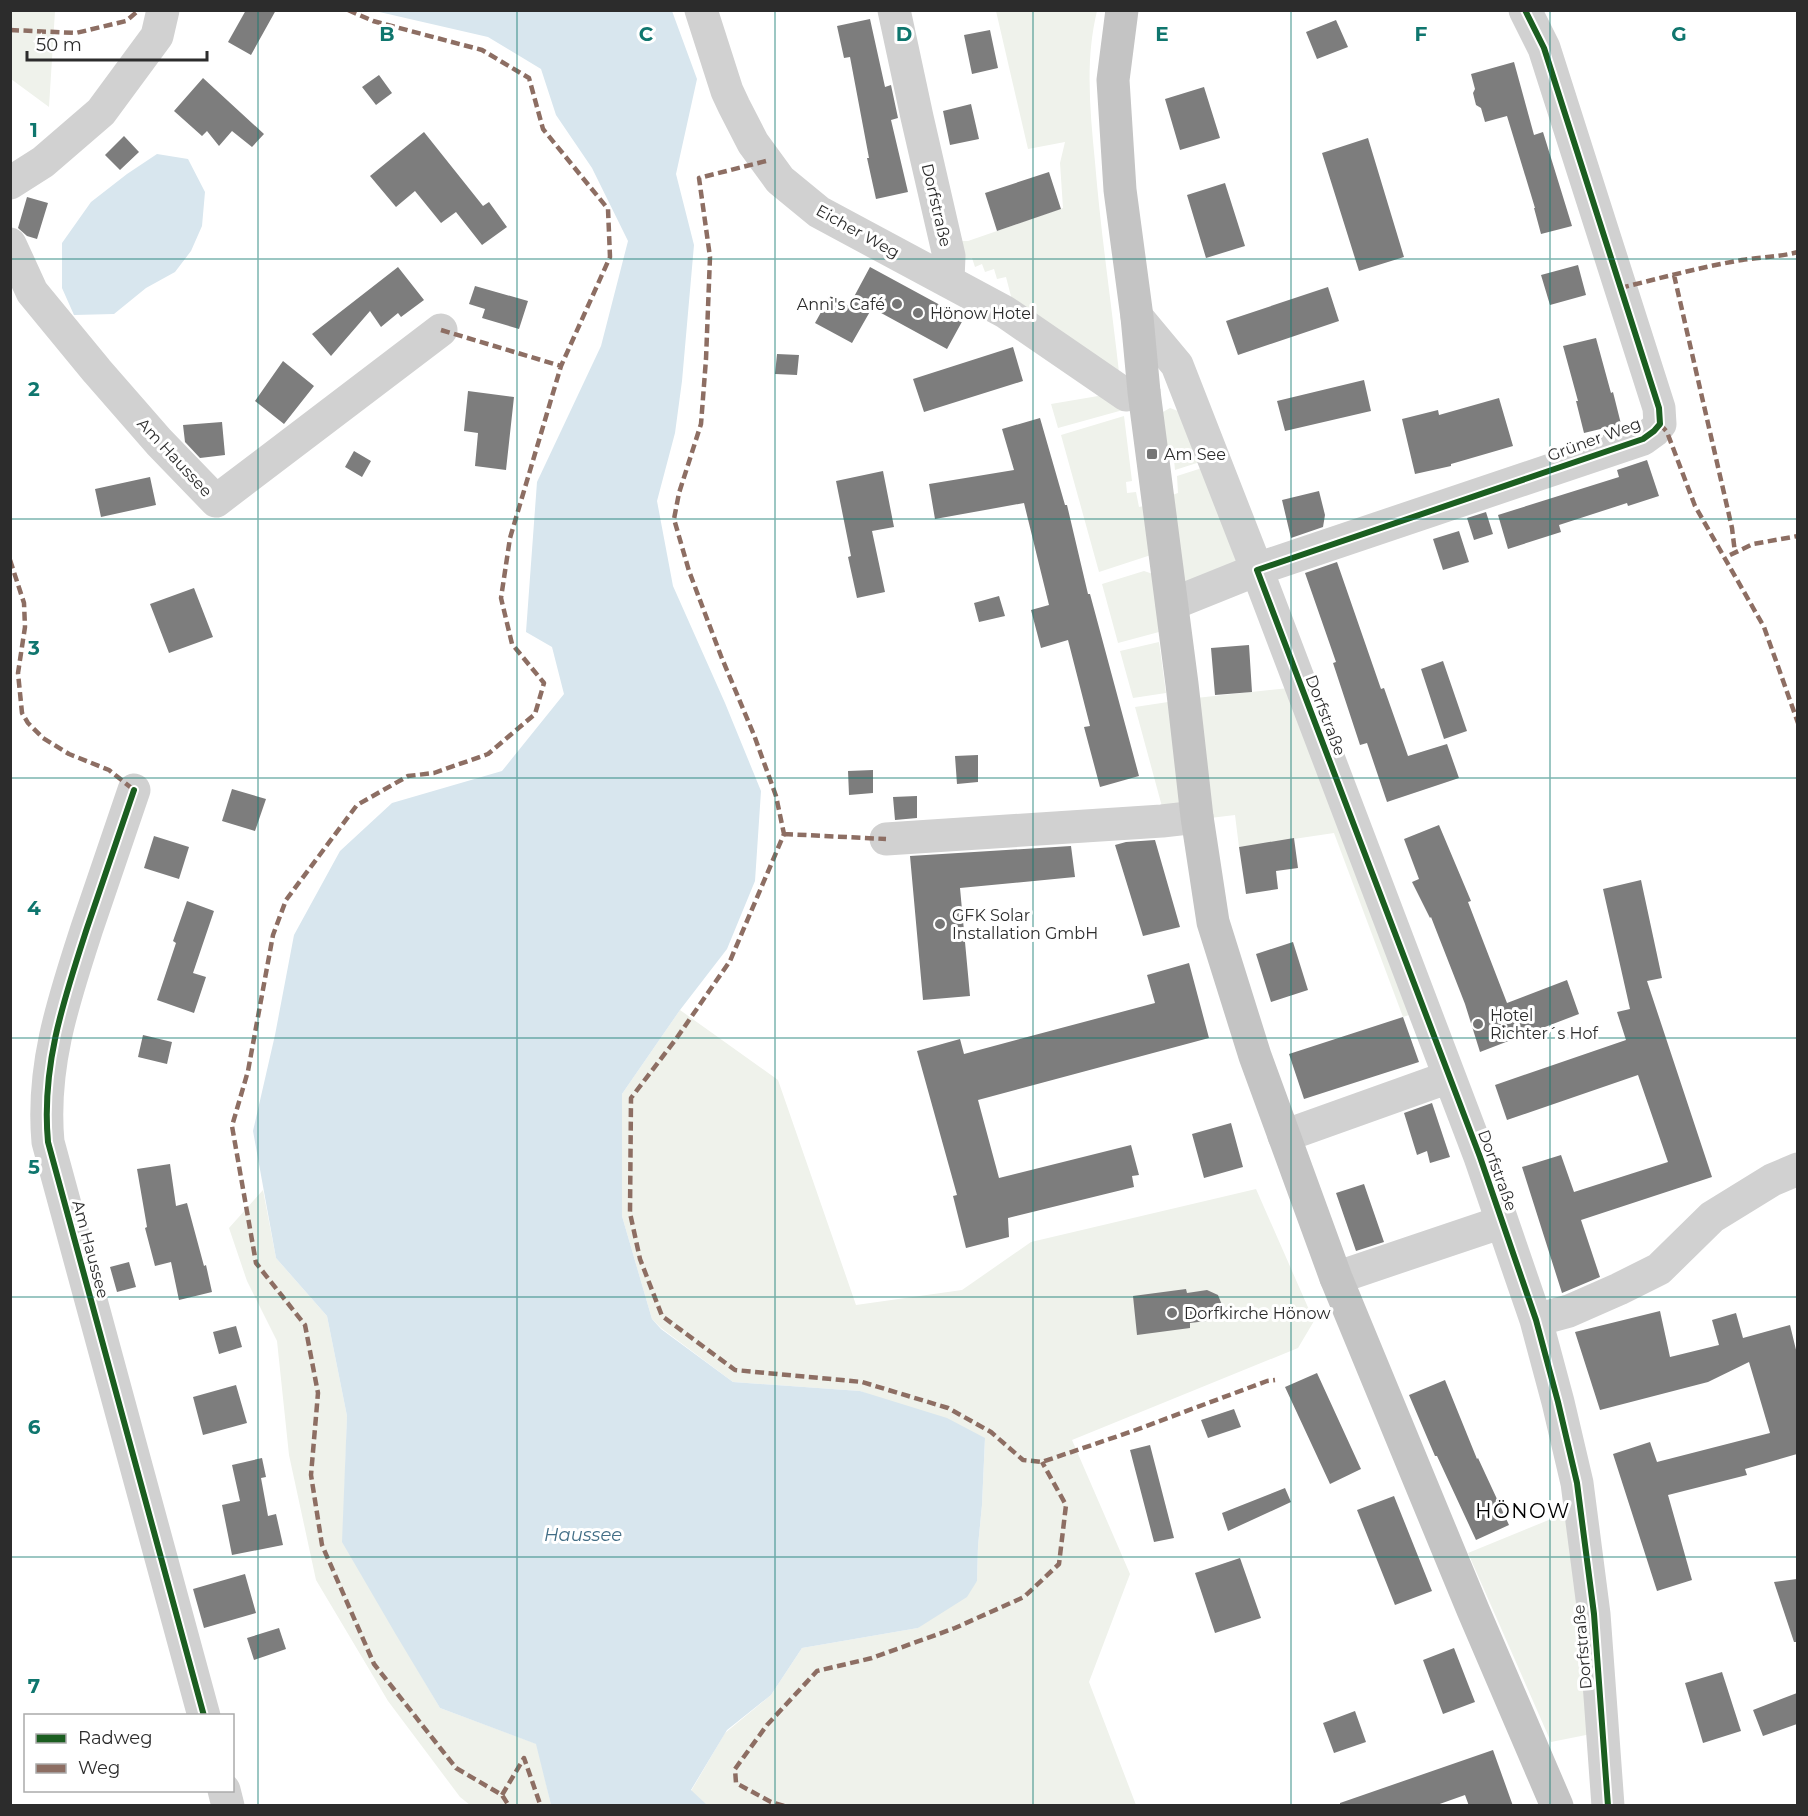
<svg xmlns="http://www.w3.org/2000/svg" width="1808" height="1816" font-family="Montserrat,sans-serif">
  <rect width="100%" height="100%" fill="#fff"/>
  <path fill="#eff2eb" d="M11,10L55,11L49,107L11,79Z
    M996,11H1097C1085,60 1090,111 1095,162C1101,235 1112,308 1120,381L1013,304L1006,277L997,279L994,269L985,272L982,264L975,267L972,258L962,260L957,241H968L1063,208L1060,163L1065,142L1028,149Z
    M1104,395L1123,410L1058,428L1051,404Z
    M1170,408L1178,411L1200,462L1175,470L1173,450H1167L1163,412Z
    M1124,416L1132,481L1126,482L1127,493L1136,492L1139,507L1144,506L1151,555L1099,572L1061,435Z
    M1202,468L1241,569L1184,590L1172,495L1178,493L1177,476Z
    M1144,571L1153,574L1159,632L1118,643L1102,584Z
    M1159,642L1166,693L1133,698L1120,651Z
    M1289,688L1415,1013L1403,1017L1334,833L1239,847L1235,815L1210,818L1196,698Z
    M1168,702L1182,811L1164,814L1135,707Z
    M680,1010L778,1080L856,1305L962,1290L1031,1242L1256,1189L1314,1321L1298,1348L1072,1440L1130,1574L1089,1682L1136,1805L707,1806L691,1791L725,1733L771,1695L802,1648L918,1628L977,1581L978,1546L982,1505L985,1439L860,1391L733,1382L661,1328L652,1319L622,1216V1094Z
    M263,1190L276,1258L327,1316L347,1416L343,1542L440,1708L537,1744L551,1805H470L460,1797L388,1701L316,1580L289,1455L277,1341L247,1281L229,1228Z
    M1573,1510L1591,1734L1551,1742L1468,1553Z"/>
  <path fill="#d8e6ee" d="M375,11H672L697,79L676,174L694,245L682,381L675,433L657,501L673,586L725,703L761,791L755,881L727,949L680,1010L622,1094V1216L652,1319L661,1329L733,1382L860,1391L947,1418L985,1438L982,1505L978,1546L977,1581L967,1597L918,1628L802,1648L771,1695L727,1730L691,1790L707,1805H551L536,1744L440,1708L395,1633L342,1542L347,1416L327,1316L276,1258L253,1131L275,1035L294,935L340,851L392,803L502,771L564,694L552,647L526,632L537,482L601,346L628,241L592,168L556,115L541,69L488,37Z
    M157,154L188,159L205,192L202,226L191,251L175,272L146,288L114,314L74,315L62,288V243L91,202L127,174Z"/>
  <path fill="#7d7d7d" d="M246,10H276L251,55L228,42Z
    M870,19L885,87L891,85L898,118L891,120L908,192L876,199L867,158H869L850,57L844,58L837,26Z
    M1336,20L1348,47L1317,59L1306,32Z
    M990,30L998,68L972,74L964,35Z
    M1514,62L1534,135L1543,132L1572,226L1541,234L1534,208H1535L1507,116L1485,122L1481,108L1476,105L1473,93L1475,89L1471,74Z
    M379,75L392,93L376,105L362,87Z
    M203,78L264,134L252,147L232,131L219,146L207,131L202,136L174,111Z
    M1204,87L1220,138L1180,150L1165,99Z
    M971,104L979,139L950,145L943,111Z
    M424,132L483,206L489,202L507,227L482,245L456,212L441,223L415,191L396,207L370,176Z
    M124,136L139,152L120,170L105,155Z
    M1368,138L1404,257L1359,271L1322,153Z
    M1049,172L1061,209L997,231L985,193Z
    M1225,183L1245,246L1206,258L1187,195Z
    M27,197L48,203L37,239L27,236L18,228Z
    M1578,265L1586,295L1550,305L1541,275Z
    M398,267L424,300L401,317L398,313L381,327L370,311L331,356L312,334Z
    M870,267L964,318L947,349L872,308L852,343L815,323L830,296L849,306Z
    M475,286L528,301L519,329L482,318L485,309L469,304Z
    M1328,287L1339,321L1238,355L1226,321Z
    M1596,338L1611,393L1613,392L1621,424L1584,433L1576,401H1578L1563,346Z
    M1013,347L1023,381L924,412L913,379Z
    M777,354L799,355L797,375L775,374Z
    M283,361L314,386L284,424L255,401Z
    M1364,380L1371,411L1285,431L1277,401Z
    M468,391L514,397L506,470L475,466L478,433L464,431Z
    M1499,398L1513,446L1451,464V466L1415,474L1402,419L1438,410L1439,415Z
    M1040,418L1065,505H1067L1088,594H1090L1139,776L1100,787L1084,727L1090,726L1068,640L1041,648L1031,610L1049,605L1024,503L935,519L929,484L1014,470L1002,429Z
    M222,422L225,455L200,458L185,442L183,425Z
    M354,451L371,461L362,477L345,467Z
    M1647,460L1659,496L1628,506L1627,503L1559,525L1561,532L1508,549L1498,515L1619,477L1617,470Z
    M883,471L894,527L872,531L885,592L857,598L848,557L851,556L836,481Z
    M150,477L156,505L101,517L95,489Z
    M1319,491L1325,515L1323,527L1291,538L1282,500Z
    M1486,512L1493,534L1474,540L1467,518Z
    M1459,531L1469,562L1443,570L1433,539Z
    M1337,562L1381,689L1384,688L1408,756L1447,744L1459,778L1387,802L1367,743L1360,745L1333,663L1336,662L1305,573Z
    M194,588L213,637L169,653L150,604Z
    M999,596L1005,616L979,622L974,603Z
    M1249,645L1252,692L1215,695L1211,648Z
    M1443,661L1467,731L1444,739L1421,669Z
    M978,755V782L957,784L955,756Z
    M873,770V793L849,795L848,771Z
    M232,789L266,799L255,831L222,821Z
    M917,796V818L895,820L893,797Z
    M1439,825L1471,901L1468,902L1507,1003L1567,980L1579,1014L1480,1052L1465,1004L1431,917L1430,918L1412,882L1419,879L1404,839Z
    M154,836L189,847L179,879L144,868Z
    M1294,838L1298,868L1276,871L1278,889L1246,894L1239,847Z
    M1155,840L1180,927L1143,936L1115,845L1126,842Z
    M1071,846L1075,877L960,888L970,996L923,1000L910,856Z
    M1641,880L1662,978L1647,981L1712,1177L1581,1220L1600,1277L1562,1293L1522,1167L1561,1155L1574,1192L1668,1162L1638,1075L1507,1120L1495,1085L1626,1040L1617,1012L1630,1009L1603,889Z
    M187,901L214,911L193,973L206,977L194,1013L157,1000L176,943L173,941Z
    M1293,942L1308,990L1271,1002L1256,954Z
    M1189,963L1209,1038L978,1100L999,1178L1131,1145L1139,1175L1132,1176L1134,1187L1008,1218L1009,1237L966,1248L953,1196L957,1195L917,1051L960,1039L964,1054L1155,1003L1147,975Z
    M1403,1017L1419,1062L1304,1099L1289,1054Z
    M143,1035L172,1042L167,1064L138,1057Z
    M1432,1103L1450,1157L1430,1163L1427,1151L1417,1155L1404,1113Z
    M1231,1123L1243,1167L1204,1178L1192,1134Z
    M170,1164L176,1206L187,1203L204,1266L206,1265L212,1292L179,1300L171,1262L155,1266L145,1228L147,1227L137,1169Z
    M1364,1184L1384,1242L1356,1251L1336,1193Z
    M129,1262L136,1287L117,1292L110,1267Z
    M1186,1289L1187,1293L1207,1290L1218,1295L1222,1305L1215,1320L1190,1323V1328L1137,1335L1133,1296Z
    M1660,1311L1670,1357L1719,1345L1712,1320L1736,1313L1743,1338L1790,1325L1797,1354V1454L1745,1469L1747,1475L1668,1495L1692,1580L1657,1591L1613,1454L1650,1442L1657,1462L1770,1433L1749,1362L1708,1382L1600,1410L1575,1332Z
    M236,1326L242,1347L219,1354L213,1332Z
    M1317,1373L1361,1469L1330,1484L1285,1387Z
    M1445,1380L1477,1459L1478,1458L1509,1525L1476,1540L1437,1456H1435L1409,1395Z
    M236,1385L247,1423L203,1435L193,1397Z
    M1234,1409L1241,1427L1208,1438L1201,1420Z
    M1150,1445L1174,1538L1154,1542L1130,1450Z
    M262,1458L266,1477L261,1478L268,1516L276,1514L283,1545L232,1555L222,1505L240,1501L232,1465Z
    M1285,1488L1291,1502L1228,1531L1222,1513Z
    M1394,1496L1432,1591L1395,1605L1357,1510Z
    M1240,1558L1261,1618L1215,1633L1195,1573Z
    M245,1574L256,1613L204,1628L193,1589Z
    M1797,1579V1642H1794L1774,1582Z
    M279,1628L286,1649L254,1660L247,1638Z
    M1454,1648L1475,1702L1443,1714L1423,1660Z
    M1722,1672L1741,1731L1703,1743L1685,1683Z
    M1797,1693V1724L1763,1736L1753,1710Z
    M1355,1711L1366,1742L1334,1753L1323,1723Z
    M1493,1750L1513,1806H1469L1465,1795L1434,1806H1340V1803Z"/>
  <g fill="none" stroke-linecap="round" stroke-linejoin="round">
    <path stroke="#d1d1d1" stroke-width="33" d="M701,10L727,91L734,106L753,143L780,180L819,212L1005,312L1126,395L1144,392
      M894,10L917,117L949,256L948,280
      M10,183L43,162L101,112L157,36L163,10
      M10,244L32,292L97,371L159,442L216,501L441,330
      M1137,317L1177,365L1257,570L1480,1157L1536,1320L1558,1402L1577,1483L1594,1614L1608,1806
      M1172,604L1269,565L1643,439L1654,431L1660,424L1659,408L1544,48L1525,10
      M134,790C118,836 103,882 87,928C64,999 41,1066 48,1142L204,1716
      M886,839L1162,821L1197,817
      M1284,1136L1449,1077
      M1336,1278L1502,1222
      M1536,1320L1569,1311L1619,1289L1659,1269L1712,1217L1772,1180L1798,1169
      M224,1790L228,1806"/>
    <path stroke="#c4c4c4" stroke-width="33" d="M1122,10L1113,80L1120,190L1137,317L1144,392L1182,684L1197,817L1213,922L1255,1056L1336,1278L1473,1610L1557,1806"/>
    <path stroke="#8d6e63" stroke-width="4.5" stroke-dasharray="9 4.5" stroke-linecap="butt" d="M348,10L373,21L482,50L529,78L543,129L608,209L610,257L561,366L510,538L501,598L512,644L544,683L535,714L488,754L434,773L408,776L357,805L286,900L273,935L248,1071L232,1126L256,1263L305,1325L318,1393L311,1475L322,1545L374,1664L456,1768L502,1795L509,1806
      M10,30L76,33L126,21L139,10
      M766,161L699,178L710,257L706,359L701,424L679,493L674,519L689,571L721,656L754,735L776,796L784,834L730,961L676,1039L631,1098L630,1213L640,1259L662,1316L735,1370L862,1382L948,1408L991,1432L1023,1460L1042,1462L1133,1431L1267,1381L1275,1380
      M1674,275L1732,528L1735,553
      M1620,288C1661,278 1701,267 1742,260C1761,257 1779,257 1798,252
      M441,330L561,366
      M1660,424L1667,432L1695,506L1764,627L1798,723
      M1730,555L1753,544L1798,536
      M10,560L24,603L25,627L18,673L22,713L28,723L43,738L69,754L109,770L134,790
      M784,834L886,839
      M502,1795L524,1758L540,1804L539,1806
      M784,1806L771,1802L736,1783L735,1769L767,1725L817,1671L872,1658L955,1628L1024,1597L1059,1564L1066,1505L1042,1462"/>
    <defs>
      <path id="cycleway" d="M1525,10L1544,48L1659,408L1660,424L1654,431L1643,439L1257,570L1480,1157L1536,1320L1558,1402L1577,1483L1594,1614L1608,1806
        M134,790C118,836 103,882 87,928C64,999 41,1066 48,1142L204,1716"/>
    </defs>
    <use href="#cycleway" stroke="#fff" stroke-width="10"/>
    <use href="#cycleway" stroke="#1b5e20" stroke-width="6"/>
  </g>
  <path fill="none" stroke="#0f766e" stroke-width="1.5" stroke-opacity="0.55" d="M258,10V1806M517,10V1806M775,10V1806M1033,10V1806M1291,10V1806M1550,10V1806M10,259H1798M10,519H1798M10,778H1798M10,1038H1798M10,1297H1798M10,1557H1798"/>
  <g fill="#767676" stroke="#fff" stroke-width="2">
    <circle cx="897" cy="304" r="6"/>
    <circle cx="918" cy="313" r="6"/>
    <rect x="1146" y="448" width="12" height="12" rx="3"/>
    <circle cx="940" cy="924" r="6"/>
    <circle cx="1478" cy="1024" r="6"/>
    <circle cx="1172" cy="1313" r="6"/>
  </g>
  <g text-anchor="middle" stroke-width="6" stroke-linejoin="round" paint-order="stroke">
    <g font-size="16" fill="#2c2c2c" stroke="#fff">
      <text transform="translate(937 205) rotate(77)" y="6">Dorfstraße</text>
      <text transform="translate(858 231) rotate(29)" y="6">Eicher Weg</text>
      <text transform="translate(1594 439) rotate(-20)" y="6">Grüner Weg</text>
      <text transform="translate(175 457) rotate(47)" y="6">Am Haussee</text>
      <text transform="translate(1326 715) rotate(69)" y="6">Dorfstraße</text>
      <text transform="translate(1498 1170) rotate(70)" y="6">Dorfstraße</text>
      <text transform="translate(91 1249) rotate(75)" y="6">Am Haussee</text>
      <text transform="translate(1582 1647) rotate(-95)" y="6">Dorfstraße</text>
    </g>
    <g font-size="16" fill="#2c2c2c" stroke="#fff" text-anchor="start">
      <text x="885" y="310" text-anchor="end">Anni's Café</text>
      <text x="930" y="319">Hönow Hotel</text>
      <text x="1164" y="460">Am See</text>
      <text x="952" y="921">GFK Solar<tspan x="952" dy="18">Installation GmbH</tspan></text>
      <text x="1490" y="1021">Hotel<tspan x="1490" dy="18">Richter´s Hof</tspan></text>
      <text x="1184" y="1319">Dorfkirche Hönow</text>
    </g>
    <g font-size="18" font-style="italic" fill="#426e86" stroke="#fff">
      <text x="583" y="1541">Haussee</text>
    </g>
    <g font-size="20" letter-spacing="1.5" fill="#000" stroke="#fff">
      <text x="1523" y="1518">HÖNOW</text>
    </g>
  </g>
  <g font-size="20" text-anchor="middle" font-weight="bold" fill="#0f766e" stroke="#fff" stroke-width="6" stroke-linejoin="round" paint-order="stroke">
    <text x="387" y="41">B</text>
    <text x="646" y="41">C</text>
    <text x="904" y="41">D</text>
    <text x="1162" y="41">E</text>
    <text x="1421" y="41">F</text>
    <text x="1679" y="41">G</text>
    <text x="34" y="137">1</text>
    <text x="34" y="396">2</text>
    <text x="34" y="655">3</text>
    <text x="34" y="915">4</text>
    <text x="34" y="1174">5</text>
    <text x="34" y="1434">6</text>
    <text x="34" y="1693">7</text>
  </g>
  <rect width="1808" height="1816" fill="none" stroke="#2c2c2c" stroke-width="24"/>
  <rect x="24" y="1714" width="210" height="78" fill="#ffffff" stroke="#ababab" stroke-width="1.5"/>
  <rect x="36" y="1734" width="30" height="9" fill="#1b5e20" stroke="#ababab" stroke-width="1.5"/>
  <text x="78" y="1744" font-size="18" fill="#2c2c2c">Radweg</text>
  <rect x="36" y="1764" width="30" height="9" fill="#8d6e63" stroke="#ababab" stroke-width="1.5"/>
  <text x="78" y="1774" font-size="18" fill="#2c2c2c">Weg</text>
  <path d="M27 51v9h180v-9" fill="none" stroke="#2c2c2c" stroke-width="3"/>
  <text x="36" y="51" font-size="18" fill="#2c2c2c" stroke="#ffffff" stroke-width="4.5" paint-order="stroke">50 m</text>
</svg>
